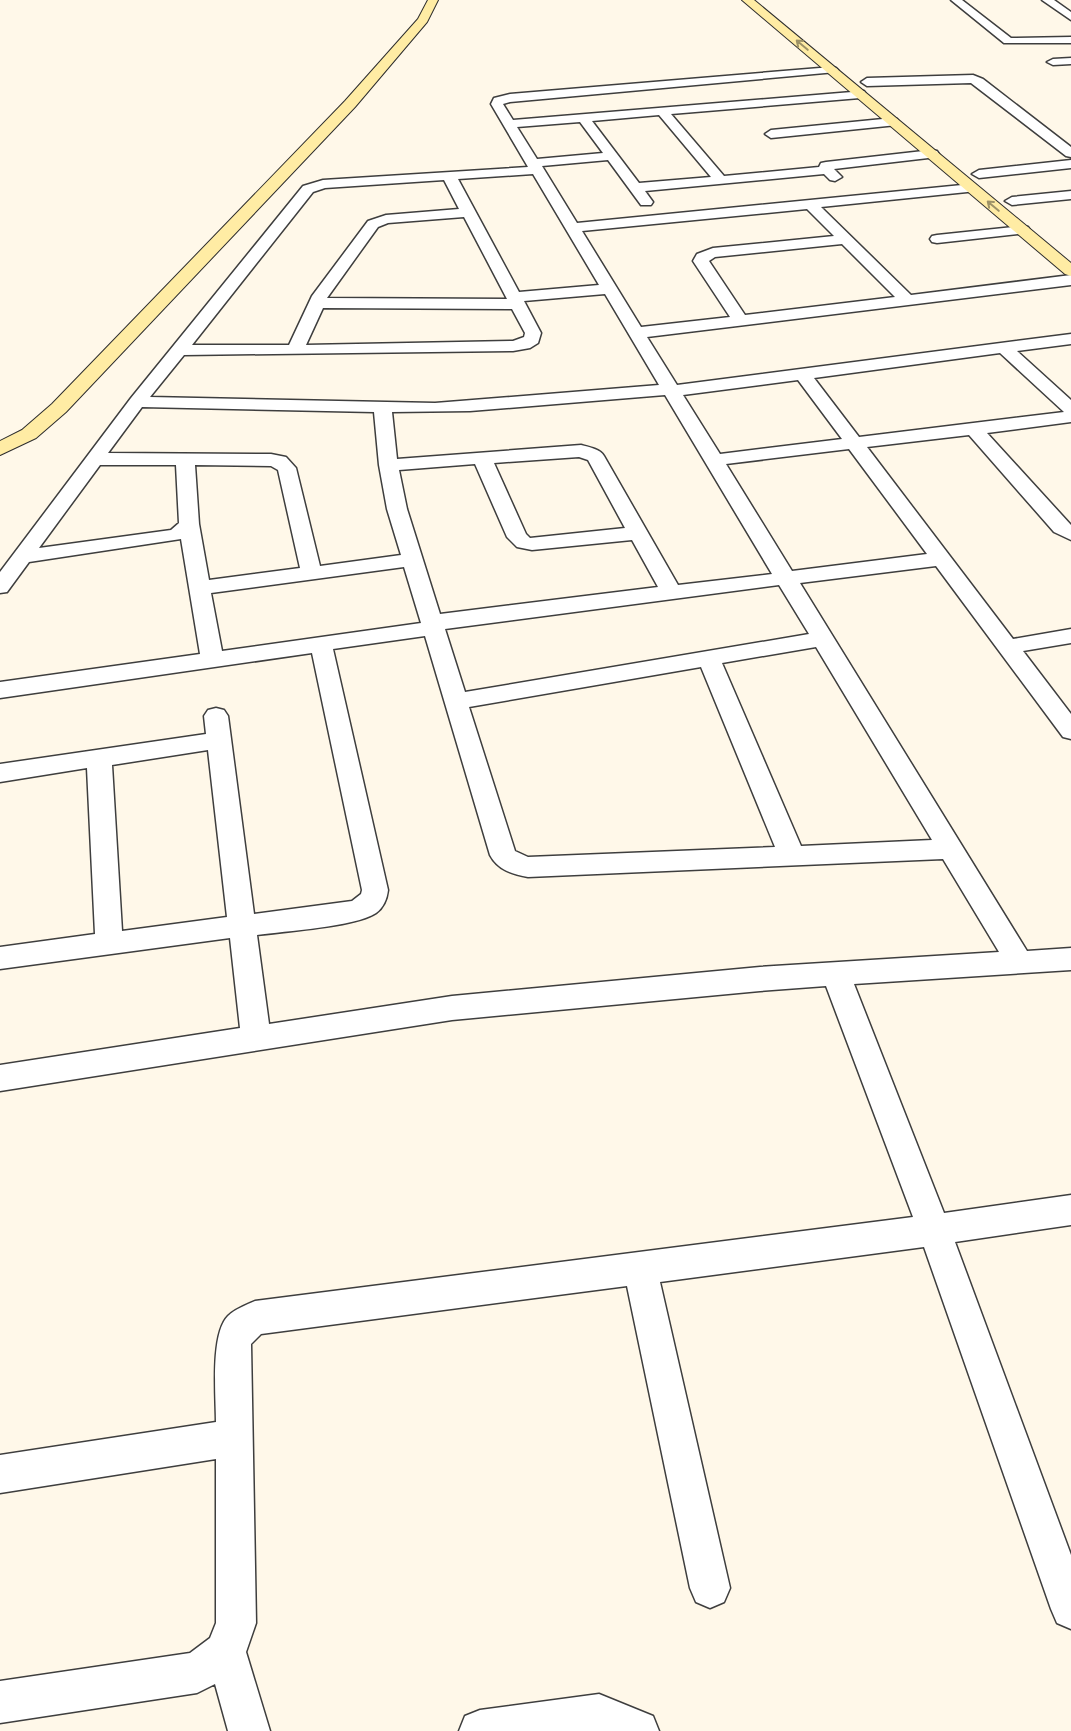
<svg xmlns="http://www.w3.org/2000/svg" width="1071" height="1731" font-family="'Times New Roman',serif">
  <rect width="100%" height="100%" fill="#fff8e9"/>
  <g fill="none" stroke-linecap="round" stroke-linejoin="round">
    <defs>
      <path id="street" d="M951,0H962L1011,38L1071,37V43H1004Z
        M1042,0H1054L1071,12V20Z
        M1071,58V64L1053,65L1047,62L1053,59Z
        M832,67L836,68L838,70L836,72L510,102L503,104L513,120L864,91L866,94L864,97L860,98L671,114L724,176L819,167L821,163L826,162L932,150L937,151L939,154L937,157L834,169L842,177L835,181L830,180L824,174L645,191L653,202L651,205H641L608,160L542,166L577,223L972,184L979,188L977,191L821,207L911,295L1071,275V285L647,337L677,385L1071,334V344L1017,351L1071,400V422L987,433L1071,525V540L1054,532L969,435L867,447L1013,639L1071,629V643L1023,651L1071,714V739L1063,737L936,566L800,583L1027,951L1071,948V970L854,984L944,1213L1071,1195V1225L955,1242L1071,1555V1629L1057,1623L1051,1609L924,1247L660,1282L730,1588L724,1602L710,1608L696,1602L690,1588L627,1286L261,1334L251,1344L256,1623L246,1652L270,1731H228L215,1684L197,1693L0,1723V1681L190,1653L210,1638L216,1623V1459L0,1493V1455L216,1422C216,1397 210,1334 228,1316C235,1309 246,1305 255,1301L913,1217L826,986L760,991L452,1020L0,1091V1065L240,1028L230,938L0,969V947L95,934L87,768L0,782V764L206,734L204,716L208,710L216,708L224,710L228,716L254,914L352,901L361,894L362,890L312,653L0,698V682L200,654L181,539L29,562L7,592L0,593V572L131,398L303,186L323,180L528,167L491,104L494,98L510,94ZM659,115L711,177L639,183L592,121ZM580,122L603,153L537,159L517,127ZM533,174L599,285L519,292L458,179ZM444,180L459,209L386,215L368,221L312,296L289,345H192L313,192L325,188ZM807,209L834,236L713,248L697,254L693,261L730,317L641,327L582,231ZM464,217L507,299L327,298L378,227L388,223ZM842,244L895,297L745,315L709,261L715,257ZM605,294L659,385L435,403L150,397L184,355L513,351L530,348L538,343L541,333L524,301ZM323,308L512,309L525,333L524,337L513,341L306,345ZM1000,353L1064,412L859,437L814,378ZM798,380L842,439L720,454L683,395ZM665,395L772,574L678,585L604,456C600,449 589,447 581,445L397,459L392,412L470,411ZM142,407L374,412L379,465L387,509L401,555L320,566L296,468L286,457L271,454L108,453ZM849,449L927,554L792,571L726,464ZM579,457L588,460L625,528L530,538L526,534L494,463ZM475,464L507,537L517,547L532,550L632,540L658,587L440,614L407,509L399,470ZM100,465H176L179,523L171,530L39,548ZM195,465L271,466L278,470L300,568L209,580L199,524ZM404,567L421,623L222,651L211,593ZM779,585L809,634L465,692L445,629ZM425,636L490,855C498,870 512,874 528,877L943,859L999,952L760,967L452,996L269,1024L257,935C285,931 355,927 376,913C383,908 387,899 388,890L333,649ZM816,647L932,840L801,846L722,663ZM701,667L775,847L528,857L515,851L469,707ZM208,750L227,917L122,931L112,765Z
        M973,75L983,79L1071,147V157L1066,156L971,83L867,86L861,82L867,78Z
        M893,118L897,119L899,122L897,125L771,138L765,134L771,130Z
        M1071,160V168L979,178L972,174L979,170Z
        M1071,191V199L1012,205L1005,201L1012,197Z
        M1023,226L1028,227L1030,230L1028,233L937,243L932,242L930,239L932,236L937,235Z
        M599,1694L653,1716L659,1731H459L465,1716L480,1710Z"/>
      <path id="secondary" d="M428,0H438L427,22L355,107L66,412L36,438L0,455V441L22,430L52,404L345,101L418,19Z
        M742,0H754L1071,263V276L1065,274Z"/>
    </defs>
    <use href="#street" stroke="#3e3e3e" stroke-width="3"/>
    <use href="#secondary" stroke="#2d2d2d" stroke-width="2"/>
    <use href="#street" fill="#fff" fill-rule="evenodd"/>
    <use href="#secondary" fill="#ffeca4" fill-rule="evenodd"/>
  </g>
  <defs><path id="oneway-shaft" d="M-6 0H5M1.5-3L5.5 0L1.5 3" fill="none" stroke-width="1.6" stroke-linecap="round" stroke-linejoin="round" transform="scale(1.25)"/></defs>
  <g stroke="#9d9267">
    <use href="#oneway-shaft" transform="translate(802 45) rotate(-140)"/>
    <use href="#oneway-shaft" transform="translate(993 206) rotate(-140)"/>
  </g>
</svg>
